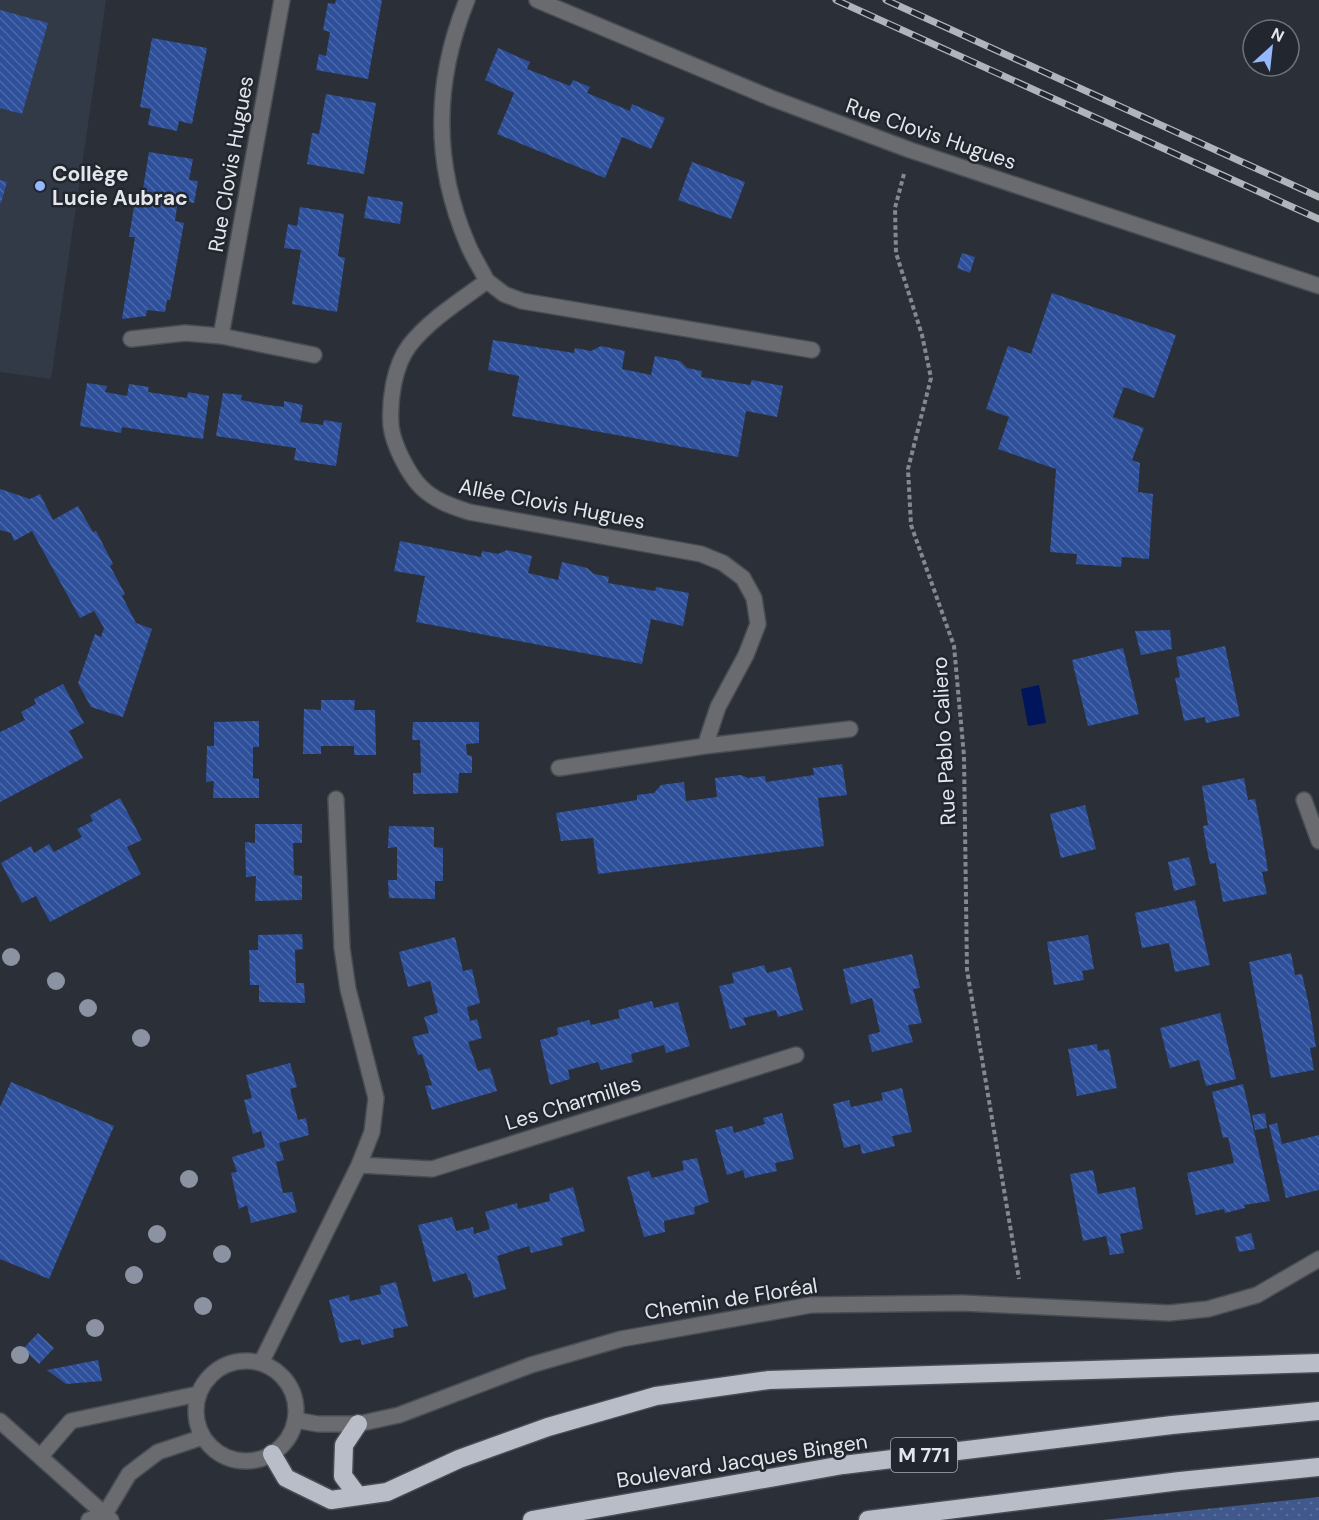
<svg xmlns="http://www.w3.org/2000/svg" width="1319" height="1520" font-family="'DM Sans',sans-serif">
  <defs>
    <pattern id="grass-dots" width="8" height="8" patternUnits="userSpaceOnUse" patternTransform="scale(1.5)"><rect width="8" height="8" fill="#40588b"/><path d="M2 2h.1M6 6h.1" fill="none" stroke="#5b709c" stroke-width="1.8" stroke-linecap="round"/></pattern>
    <pattern id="building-back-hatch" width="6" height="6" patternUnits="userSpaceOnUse" patternTransform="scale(1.5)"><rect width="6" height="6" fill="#2e4f9a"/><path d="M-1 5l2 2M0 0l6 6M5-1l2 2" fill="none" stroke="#4c68a8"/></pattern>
  </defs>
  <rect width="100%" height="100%" fill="#2b3038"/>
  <path fill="#333a47" d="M0,0H106L51,379L0,372Z"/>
  <path fill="url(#grass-dots)" d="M1319,1497V1520H1102Z"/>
  <path fill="#01155c" d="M1039,685L1046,723L1028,726L1021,689Z"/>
  <path fill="url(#building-back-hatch)" d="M336,0H382L368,79L316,70L319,54L326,56L330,32L323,30L328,3L335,4Z
    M0,10L48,23L22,114L0,108Z
    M152,38L207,48L192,124L179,121L177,131L148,125L151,109L140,107Z
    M498,48L530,62L527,69L570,86L573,80L590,87L587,93L630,111L632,104L665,118L651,149L622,137L605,178L497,134L514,93L485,80Z
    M326,94L376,103L364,174L307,164L312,133L319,134Z
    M149,152L193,159L189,180L198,181L194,203L178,200L175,221L184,223L170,300H167L165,312L147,310L146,316L122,319L135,237H129L136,194L142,195Z
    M692,162L745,182L731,219L678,200Z
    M0,180L7,182L1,203H0Z
    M368,196L403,202L400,224L364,218Z
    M300,207L344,214L338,256L345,258L337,312L292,304L301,250L284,248L288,224L297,226Z
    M962,253L975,257L970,273L957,268Z
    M1052,293L1176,335L1154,398L1124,387L1113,417L1144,428L1132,460L1140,463L1138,492L1153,494L1149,559L1122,557L1121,567L1076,564L1077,554L1050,552L1056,469L998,449L1009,417L986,409L1008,346L1031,354Z
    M493,340L574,353L575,348L591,351L601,346L625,351L622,369L651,375L655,356L680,361L687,368L702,371L701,377L750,385L752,380L783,386L777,417L746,411L738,457L512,416L519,376L488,370Z
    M87,383L107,386L105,392L127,396L129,384L149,387L148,392L187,398L188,392L209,396L203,439L122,427L121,433L80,426Z
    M223,393L242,395L241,400L261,404L284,407V401L303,405L300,422L323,425L324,420L342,423L336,466L294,460L296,448L216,436Z
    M0,489L30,499L40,494L53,520L78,506L93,532L96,531L113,564L110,566L125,594L122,596L136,623L152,629L123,717L91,707L78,683L95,634L101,637L104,628L94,611L80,618L32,531L14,541L11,533L0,530Z
    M400,541L481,557L482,551L498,554L507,550L532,556L528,573L558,580L562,562L587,568L594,574L609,577L608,583L655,591L656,587L689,593L683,626L651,619L642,664L416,622L425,576L394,571Z
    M1170,630L1172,649L1141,655L1135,631Z
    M1225,646L1240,716L1206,723L1205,717L1184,721L1175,678L1180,677L1176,657Z
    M1123,648L1139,714L1088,726L1072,660Z
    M63,684L84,723L69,731L83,758L0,802V732L25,720L21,712L36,704L34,699Z
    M321,700H355L354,710H375L376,755H354V746H321V754H303L304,709L321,710Z
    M259,721V747H253V778L259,779V798H213L214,781L206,782L207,746H214V722Z
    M413,722H479V743L466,744L467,755L472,756V773H459L458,793L413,794V773H421L420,740H412Z
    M842,764L847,795L818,798L824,846L598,874L593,838L561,841L556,813L637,800V795L654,793L661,785L684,782L686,801L717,797L715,778L741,775L748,778L765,776L766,782L814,775L813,768Z
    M1244,778L1248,800L1255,799L1262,834L1268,871L1262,872L1267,894L1223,902L1216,863L1210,864L1206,845L1203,826L1208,825L1202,786Z
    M120,798L142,840L127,847L141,874L50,922L36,896L22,903L1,863L31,846L34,853L49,844L54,852L82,837L77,829L93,821L90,815Z
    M1085,805L1096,849L1061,858L1050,814Z
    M255,824H302V843H293L294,875L302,876V900L255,901L256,876L246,877L245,842L255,843Z
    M389,826L434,827V847L443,848V881H435V899L389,898L388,880H397V847L388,848Z
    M1189,857L1196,885L1174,891L1168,862Z
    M1195,900L1210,965L1175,972L1169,943L1142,948L1135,913Z
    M302,934L303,949L295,950L296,983H304L305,1003L259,1002V985H250L249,950H258V935Z
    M1088,935L1094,969L1082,971L1084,980L1054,985L1047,942Z
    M455,937L463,971L472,969L480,1003L467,1007L470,1021L477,1019L482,1038L468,1042L478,1071L490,1068L497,1091L432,1110L425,1086L432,1085L422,1054L418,1055L412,1037L429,1033L424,1017L438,1013L430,981L408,987L399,952Z
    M1291,953L1295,975L1302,974L1310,1010L1316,1047L1310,1048L1314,1070L1271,1078L1249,962Z
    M912,954L920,988L913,989L922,1023L908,1025L913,1042L872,1052L868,1035L880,1032L872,998L851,1004L843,969Z
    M764,965L767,973L791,967L803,1010L778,1017L776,1010L743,1018L746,1025L730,1029L719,986L734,983L732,973Z
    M652,1001L654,1008L678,1002L690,1046L666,1053L664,1045L631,1054L633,1062L601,1070L598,1062L568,1070L570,1079L550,1085L540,1040L558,1035L557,1028L589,1020L591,1025L604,1022L620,1018L618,1010Z
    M1220,1013L1236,1079L1206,1086L1199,1060L1170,1068L1160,1028Z
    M1097,1044L1098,1051L1109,1049L1117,1088L1077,1096L1068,1049Z
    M290,1063L297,1087L290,1089L298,1120L306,1118L309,1135L279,1143L284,1160L276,1162L283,1193L292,1192L297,1212L251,1223L247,1205L239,1209L231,1173L237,1172L232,1157L265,1147L261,1131L253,1134L244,1100L252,1098L246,1075Z
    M11,1082L114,1126L49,1279L0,1259V1107Z
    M1243,1084L1270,1201L1244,1205L1245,1208L1225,1213L1224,1209L1196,1215L1187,1173L1234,1163L1228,1137L1223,1138L1212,1092Z
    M902,1088L912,1132L892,1136L895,1146L862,1154L860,1144L844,1148L833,1104L849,1100L851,1107L883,1100L881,1093Z
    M782,1113L794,1159L775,1163L777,1171L745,1178L743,1170L727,1175L715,1130L732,1126L734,1133L765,1124L763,1118Z
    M1265,1113L1267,1128L1255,1130L1252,1115Z
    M1277,1123L1282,1144L1319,1135V1190L1286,1198L1269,1125Z
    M697,1158L709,1202L694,1207L695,1214L664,1221L665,1232L644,1237L627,1177L649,1171L652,1178L684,1170L682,1161Z
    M1093,1170L1098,1194L1135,1187L1143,1229L1120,1234L1124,1253L1110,1255L1106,1236L1083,1241L1070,1174Z
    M573,1187L585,1231L561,1238L563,1245L531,1253L529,1246L497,1256L506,1289L474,1298L470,1280L469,1281L466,1273L433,1282L418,1225L452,1217L456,1231L473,1227L474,1234L490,1229L485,1212L517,1203L518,1209L550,1201L549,1194Z
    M1251,1233L1255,1249L1239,1252L1235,1237Z
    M396,1282L408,1326L393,1329L394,1337L362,1345L360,1339L340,1343L329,1300L349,1295L350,1301L381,1294L380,1286Z
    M38,1333L54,1348L39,1364L23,1349Z
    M98,1360L102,1381L66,1384L47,1370Z"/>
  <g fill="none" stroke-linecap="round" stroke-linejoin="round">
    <defs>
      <path id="street" d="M467,0C434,81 433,164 468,245C473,257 481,269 487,281C461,300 429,320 409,346C394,366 389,401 391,426C393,444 408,474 421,487C435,501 451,506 469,512L701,554L723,563L743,578L754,598L758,624L746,655L718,707L705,746
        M537,0L771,98L910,150L1319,286
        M487,281L504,294L522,301L812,350
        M221,336L282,0
        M131,339L185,333L221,336L314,355
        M559,768L705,746L850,729
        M1304,800L1319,841
        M359,1165L432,1169L796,1055
        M196 1411a50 50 0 1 1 100 0a50 50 0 1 1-100 0Z
        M261,1363L359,1165L372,1132L376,1098L348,989L342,948L336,799
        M295,1420L318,1424H358L399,1415L531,1365L621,1339L811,1305L962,1303L1169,1313L1208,1309L1257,1295L1319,1259
        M0,1421L111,1520
        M41,1456L71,1421L198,1394
        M105,1514L129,1474L158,1452L203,1437
        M89,1520L105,1514"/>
      <path id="highway" d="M358,1424L344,1445L343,1476L358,1496
        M272,1454L286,1478L331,1500L387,1492L459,1459L548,1427L656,1396L769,1380L1319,1363
        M532,1520L843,1465L1172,1425L1319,1411
        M868,1520L1180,1481L1319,1467"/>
    </defs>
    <use href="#street" stroke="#484d55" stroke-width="18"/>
    <use href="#highway" stroke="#484d55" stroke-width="21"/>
    <path stroke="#85898f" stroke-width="4" stroke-dasharray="4.5 3" stroke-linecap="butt" d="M904,174L895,208L896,253L922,335L931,378L908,469L911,525L954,646L964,756L967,970L1019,1279"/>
    <use href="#street" stroke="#696b6f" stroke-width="15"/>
    <use href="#highway" stroke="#b8bdc8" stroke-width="18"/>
    <defs>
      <path id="rail" d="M836,0L1319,219
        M886,0L1319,197"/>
    </defs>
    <use href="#rail" stroke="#b1b4ba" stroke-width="7"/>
    <use href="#rail" stroke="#22262e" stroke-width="4.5" stroke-dasharray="14" stroke-linecap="butt"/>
  </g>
  <g fill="#8b93a2">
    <circle cx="11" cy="957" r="9"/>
    <circle cx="56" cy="981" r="9"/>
    <circle cx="88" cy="1008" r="9"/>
    <circle cx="141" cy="1038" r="9"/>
    <circle cx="189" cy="1179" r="9"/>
    <circle cx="157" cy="1234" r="9"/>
    <circle cx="222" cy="1254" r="9"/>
    <circle cx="134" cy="1275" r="9"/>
    <circle cx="203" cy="1306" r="9"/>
    <circle cx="95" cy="1328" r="9"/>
    <circle cx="20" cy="1355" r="9"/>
  </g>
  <circle fill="#94b7fd" stroke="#22262e" stroke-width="2" cx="40" cy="186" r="6"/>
  <g text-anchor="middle" stroke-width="5" stroke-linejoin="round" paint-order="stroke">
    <rect fill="#22262e" stroke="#a9acb2" stroke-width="1.5" x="891" y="1438" width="66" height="34" rx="4.5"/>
    <g font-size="20" font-weight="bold" fill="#e3e6eb">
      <text x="924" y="1462">M 771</text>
    </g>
    <g font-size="21" fill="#e3e6eb" stroke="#22262e">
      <text transform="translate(931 134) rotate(19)" y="7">Rue Clovis Hugues</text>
      <text transform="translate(231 164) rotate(-80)" y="7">Rue Clovis Hugues</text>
      <text transform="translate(552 504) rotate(11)" y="7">Allée Clovis Hugues</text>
      <text transform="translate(944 741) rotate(-93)" y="7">Rue Pablo Caliero</text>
      <text transform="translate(573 1103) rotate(-17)" y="7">Les Charmilles</text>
      <text transform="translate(731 1299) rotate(-9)" y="7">Chemin de Floréal</text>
      <text transform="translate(742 1461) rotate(-9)" y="7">Boulevard Jacques Bingen</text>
    </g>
    <g font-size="21" font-weight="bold" fill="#e3e6eb" stroke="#22262e" text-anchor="start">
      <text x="52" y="181">Collège<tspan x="52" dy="24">Lucie Aubrac</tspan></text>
    </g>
  </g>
  <g transform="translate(1271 48) rotate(27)"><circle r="28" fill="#22262e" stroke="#6f737a" stroke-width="1.5"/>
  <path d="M0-4.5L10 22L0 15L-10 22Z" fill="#94b7fd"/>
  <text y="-9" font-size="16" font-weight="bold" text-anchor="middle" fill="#e3e6eb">N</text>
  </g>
</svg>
